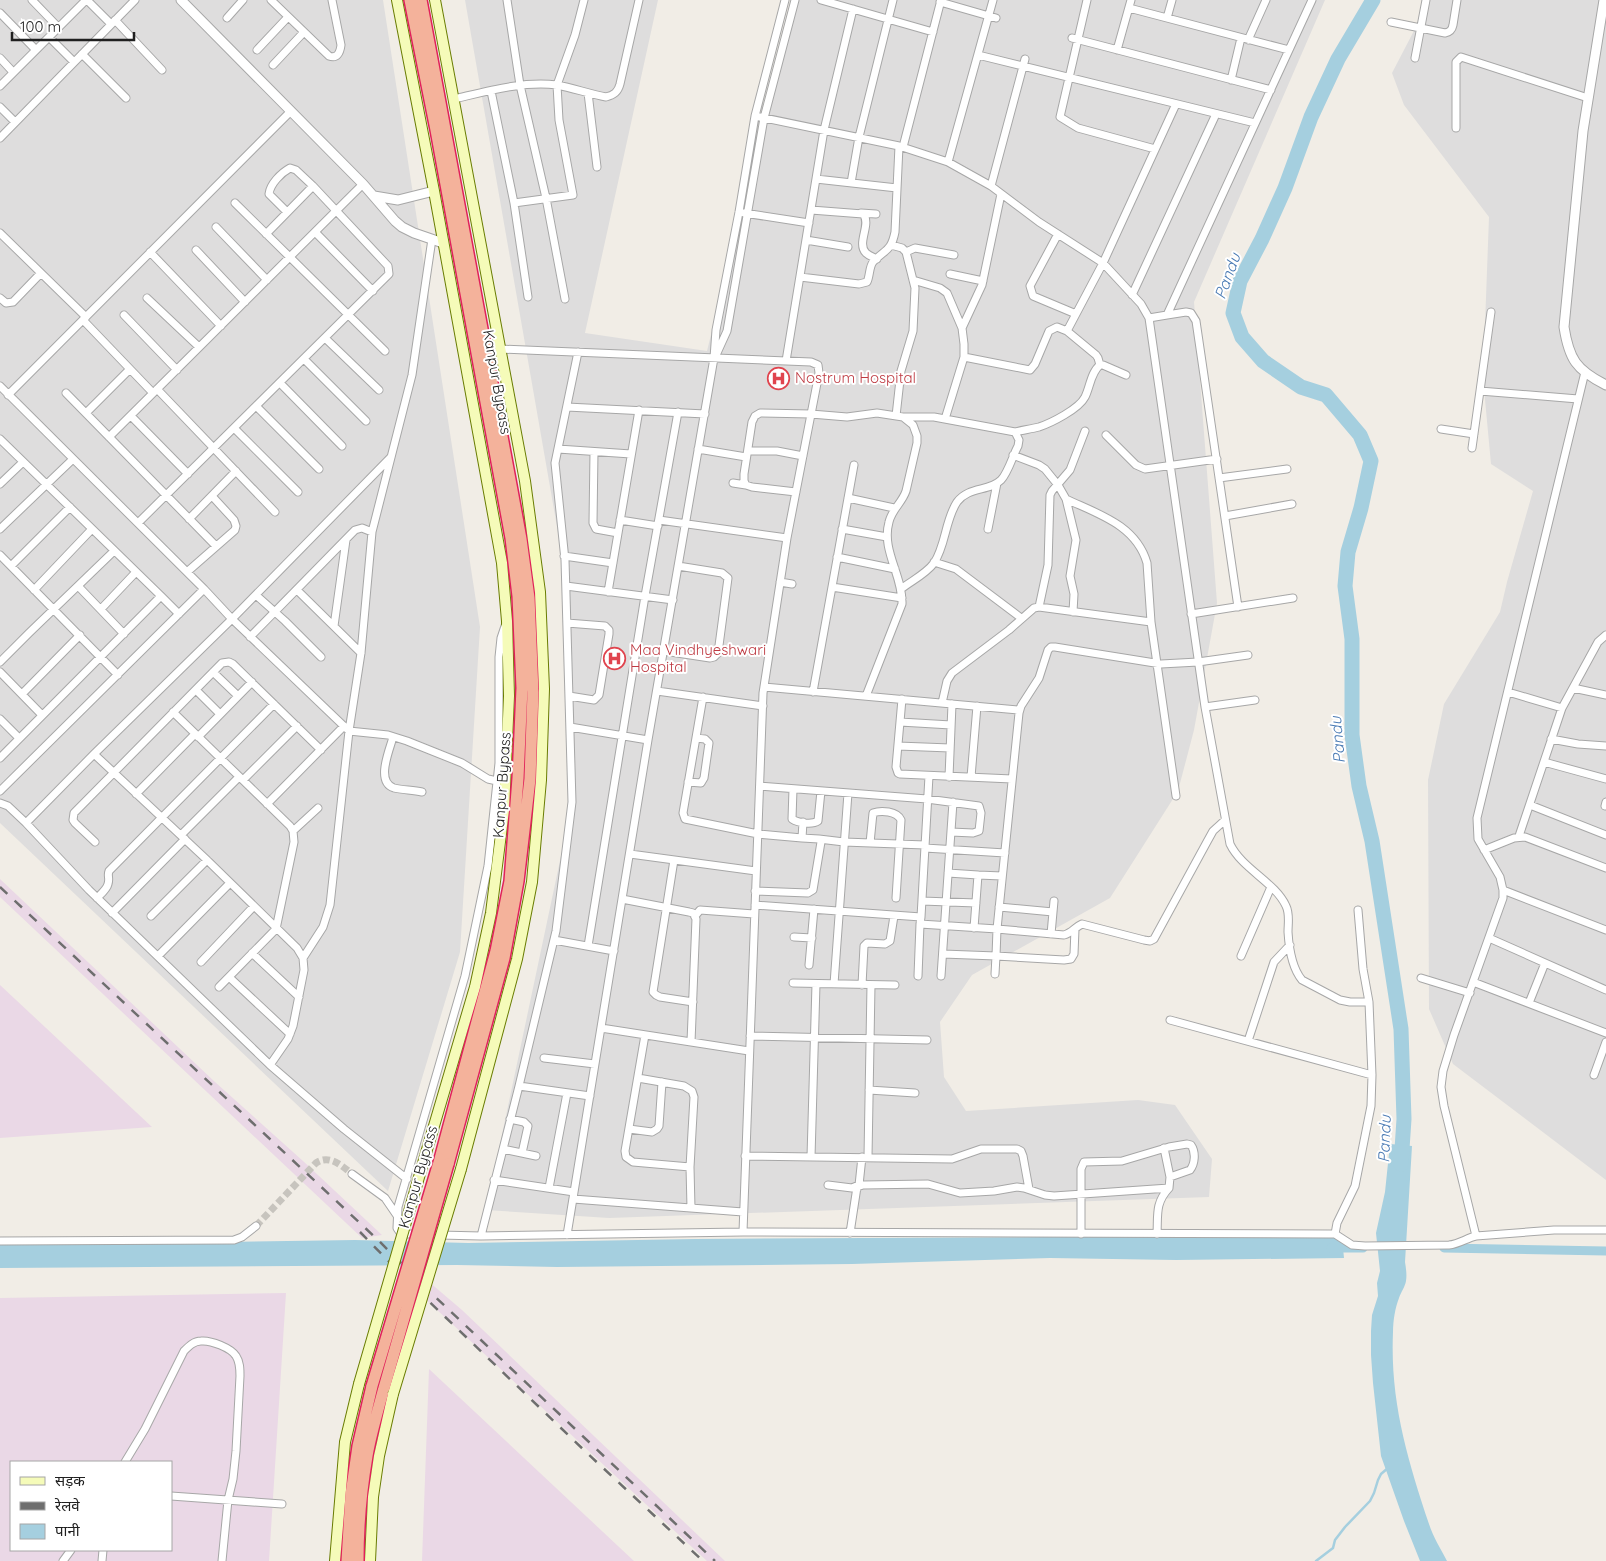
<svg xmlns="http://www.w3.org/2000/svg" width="1606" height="1561" font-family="Quicksand,'Noto Sans Devanagari',sans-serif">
  <rect width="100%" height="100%" fill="#f1ede6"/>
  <path fill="#dedddd" d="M0,0H383L480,627L460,952L388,1191L0,823Z
    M465,0H658L585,333L707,351L794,0H1325L1194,302L1217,603L1194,730L1178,791L1110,898L972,975L940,1022L944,1077L966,1111L1138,1100L1175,1105L1212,1159L1209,1197L609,1218L486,1210L572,804L567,584Z
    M1430,0H1606V1180L1453,1064L1429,1009L1428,780L1444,704L1500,612L1507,582L1533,491L1491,464L1483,378L1489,217L1404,105L1392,73Z"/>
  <path fill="#ead8e6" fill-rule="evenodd" d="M0,879L215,1082L303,1161L382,1235L362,1238L0,897Z
    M0,985L152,1127L0,1138Z
    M415,1270L462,1310L725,1561H707L406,1281Z
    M286,1293L269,1561H0V1298ZM11,1462H171V1550H11Z
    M429,1369L634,1561H422Z"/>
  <path fill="#a5cfdf" d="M1390,1144L1412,1146L1405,1262C1406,1268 1407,1275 1406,1281C1405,1287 1401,1292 1399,1298C1395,1308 1393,1321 1393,1332C1390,1401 1407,1458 1429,1524C1433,1537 1441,1549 1447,1561H1420L1404,1521L1381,1456L1373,1383L1371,1355V1331L1372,1315L1378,1296L1377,1283L1380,1271L1376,1233L1385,1192Z
    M1042,1237H1323L1342,1238L1344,1258L1176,1260L1050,1258L852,1264L557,1267L457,1265L0,1268V1245L355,1240L468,1243L695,1239Z"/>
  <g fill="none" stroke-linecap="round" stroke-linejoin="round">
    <path stroke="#a5cfdf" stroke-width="2.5" d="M1316,1561L1333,1548L1335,1540L1345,1527L1370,1501L1374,1493L1378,1480L1381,1474L1388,1468"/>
    <path stroke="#a5cfdf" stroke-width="9" d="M1331,1248H1363
      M1444,1248L1606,1251"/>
    <path stroke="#a5cfdf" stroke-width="15" d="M1373,0L1338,59L1311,117L1285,188L1262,239L1240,281L1233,313L1242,337L1263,361L1301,387L1326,395L1360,435L1371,461L1361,508L1348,552L1345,586L1352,639V735L1359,786L1372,841L1401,1029L1404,1119L1401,1164"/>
    <path stroke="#c7c4be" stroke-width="7" stroke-dasharray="7 3.5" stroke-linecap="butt" d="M256,1226L316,1163C329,1154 341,1165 352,1174"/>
    <defs>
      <path id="minor" d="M32,0L58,27
        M87,0L111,24
        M271,0L329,56C337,59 340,53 341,45L332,0
        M507,0L520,85L546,198L565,299
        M821,0L933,32
        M1087,0L1060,117L1078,128L1155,149
        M940,2L996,18
        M1129,8L1289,50
        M0,13L36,50
        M227,18L243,0
        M1167,18L1172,0
        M115,20L162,70
        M1391,22L1445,33C1450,32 1452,30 1453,25L1457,0
        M49,37L74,62
        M1072,38L1271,90
        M1248,40L1266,0
        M257,50L288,17
        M1117,50L1131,0
        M82,54L126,98
        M978,55L1255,123
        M0,58L13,72
        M1415,58L1426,0
        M273,65L304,32
        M1231,80L1241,38
        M0,86L86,0
        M491,91L514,203L528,297
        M588,93L597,167
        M454,99C488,91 522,81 557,85C573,88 590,94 606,97C614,95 618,92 620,84L639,0
        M0,107L15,122
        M755,116L899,146L948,162L991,186L1039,222L1103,263L1141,304L1149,318L1205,707L1230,844C1242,869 1275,882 1286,906C1290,914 1288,923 1288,932C1289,948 1292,968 1302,980L1340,1000L1350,1002H1369L1372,1075L1371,1106L1355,1186L1337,1223L1335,1234
        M1456,128V62L1461,57L1588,98
        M0,138L135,0
        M903,147L941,0
        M948,162L993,0
        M816,179L897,188
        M851,183L859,137L893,0
        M991,186L1025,59
        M235,203L385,351
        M514,203L573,195L559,120L557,85L575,35L584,0
        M811,210L863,214C872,224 856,243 866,253C869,256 873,257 877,259
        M287,212L269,194C270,184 281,173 290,168L296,170L313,186
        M744,213L809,223
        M861,213L876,214
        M216,227L267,280
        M315,232L373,291
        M0,233L86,317
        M1058,234L1030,286L1033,296L1076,314
        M806,240L848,247
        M891,245L902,248L906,252L915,288L913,331L901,371L896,416
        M196,250L245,302
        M150,252L221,326
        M906,252L915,248L954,255
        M950,274L983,281
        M800,277L859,284L867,282C870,276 869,267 873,262C885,249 891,252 895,232L899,146
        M913,280L940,288L947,293L962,328
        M1132,295L1216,114
        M0,298L6,303L13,302L41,273
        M147,298L199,347
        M124,315L177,370
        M1167,315L1186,312L1191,313L1196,321L1238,607
        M1149,318L1167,315L1312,0
        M83,320L153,393
        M1067,331L1103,263L1176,104
        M325,338L379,390
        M500,349L811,362L818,365L819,373L787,538L763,693L743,1232
        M717,353L727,331L764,118L795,0
        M964,357L1030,370L1035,364L1049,331L1057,327L1067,331L1096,355L1098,358L1100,365
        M304,359L366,421
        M786,361L824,130L853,9
        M280,383L342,446
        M0,386L204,589L232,619L349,731L388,735L407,741L462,763L488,779L497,781
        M157,389L275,512
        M1480,391L1578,399
        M66,393L216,546
        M8,395L291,111
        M256,406L319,469
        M567,407L705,414
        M86,413L130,369
        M131,416L188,474
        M945,419L964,357V344L962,328L982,285L1001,194
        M234,428L298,492
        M1441,429L1474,434
        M1015,432C1023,430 1031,429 1039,427C1051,423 1079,409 1085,397C1090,387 1091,372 1100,365H1103L1126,375
        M1106,435L1136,465L1145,469L1217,459
        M109,437L363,184
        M0,439L161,596L0,758
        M1472,448L1491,312
        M558,449L631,454
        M698,449L746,457
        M748,451H777L803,456
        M594,452L593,523L596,529L618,533
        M1013,455L1039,465L1045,469L1058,485L1066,499L1076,540L1070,576L1074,594L1073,612
        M1219,478L1287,469
        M733,483L746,485
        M0,484L23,462
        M796,492L752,487L746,485L744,481V474L752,422L755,416L760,413L811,414L847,417L877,413L903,417L913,425L917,436V443L906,491C902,503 892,509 889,522C881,550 903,576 902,604L866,696
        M848,498L894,508
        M1066,499C1098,514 1136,525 1147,563L1151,622
        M1225,516L1292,504
        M189,519L236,471
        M620,520L658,526
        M659,520L787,538
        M138,523L389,274L388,266L313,186L266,234
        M0,529L73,459
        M842,529L887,537
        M988,529L997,483
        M0,555L118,675
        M564,556L613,563
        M837,557L895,569
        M934,562L956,569L1021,618
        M11,566L70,507
        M187,572L235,530L236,526L234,520L212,496
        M780,582L792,584
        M78,586L124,634
        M566,586L673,600
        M832,587L902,598
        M901,589C911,581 926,574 934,563C946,545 945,520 957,502C969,486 989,492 1001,480C1008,473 1013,455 1018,446L1019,440L1015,432L934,417H903
        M34,590L92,529
        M297,590L361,653
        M608,592L639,410
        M256,595L285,621L321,657
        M161,596L179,614
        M1039,607L1048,565L1050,495L1052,491L1070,470L1085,431
        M101,609L136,572
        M1191,614L1293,598
        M567,623L605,626L609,630V634L599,695L594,700L569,696
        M334,626L346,540
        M250,637L355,530L362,528L372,532
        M664,651L710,658L714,657L718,653L728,578L722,573L678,566
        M0,662L29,633L114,551
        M0,672L42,715
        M213,672L238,696
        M764,687L1019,710
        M1573,688L1606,695
        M196,690L220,714
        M657,691L763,706
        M813,692L854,465
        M1508,692L1562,708
        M22,694L80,635
        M703,697L683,813L685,819L758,834L802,838
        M902,699L896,767L898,773L900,774L1012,779
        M942,703L947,681L952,673L1009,630L1034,608L1039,607L1151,622L1176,796
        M1205,707L1255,700
        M173,712L290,826L293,831L294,842L276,929L219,987
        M0,719L19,738
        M900,722L951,725
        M570,727L648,740
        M198,737L252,682
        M393,737C390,749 375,782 394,788C402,790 413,790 422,792
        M1551,739L1578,744L1606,746
        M898,746L950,748
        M94,754L207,860L297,948L303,958L304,970L293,1026L288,1039L270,1065
        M1544,762L1606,779
        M949,777L952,704
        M971,777L977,706
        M243,780L297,726
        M688,782L701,783L704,778L709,743L705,739L696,738
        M760,786L927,799L979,806L981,813L979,831L973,833L951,832
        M793,789L792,819C798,823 812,825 818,821L821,791
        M0,791L204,589
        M136,794L195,734
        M0,803L8,806L26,823L89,890L270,1065L344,1129L407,1179
        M267,804L344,726
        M1530,805L1606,835
        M1605,806L1606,802
        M1224,821L1213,831L1208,840L1154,939L1150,941L1144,940L1082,924C1075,927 1072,933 1064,935L997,929L1019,713L1021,706L1039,678L1048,650L1051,647H1055L1161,664L1198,662L1248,655
        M26,823L94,754L232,619L391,457
        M293,831L318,808
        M181,835L239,777
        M1519,836L1562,708L1598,642L1606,635
        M819,839L844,842L925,845
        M95,842L75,823L73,820L74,813L222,663L229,662L233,664L321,750
        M870,843L873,813C881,810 897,811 901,820L896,898
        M925,848L1005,853
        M1484,850L1514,838L1525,837L1606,868
        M630,854L756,871
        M674,860L653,992L656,995L660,997L693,1002
        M948,873L978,875L974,928
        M978,875L1002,876
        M1503,890L1606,930
        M755,891L808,893L813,890L821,842L819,839L802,838L803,822
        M97,898C101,894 107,889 108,884C110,878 107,876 109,871L274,704
        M622,899L689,912L693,913L696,919L691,1042
        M922,901L976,903
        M755,905L921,917L920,924L997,929L996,956L1064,960L1071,959L1074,954L1075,929
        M999,907L1053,912
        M1358,910L1363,969L1369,1002
        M112,913L185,839
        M151,916L207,860
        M695,916L700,910L754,914
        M921,917L929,776
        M1051,934L1054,901
        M794,937L812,938
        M1489,938L1606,990
        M554,940L614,951
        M588,946L645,596L678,412
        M252,953L299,997
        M943,954L996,956L995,974
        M158,956L230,883
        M1241,956L1271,887
        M303,958L323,927L330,905L349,731L361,653L372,532L412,375L432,239
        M201,962L254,906
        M809,965L814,909
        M918,976L920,924
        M941,976L953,802
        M229,977L290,1034
        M1421,978L1470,993
        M1473,982L1606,1033
        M793,983L895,985
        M834,984L848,793
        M862,985L864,946L867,943L885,944L890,941L894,916
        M1529,1003L1545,963
        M1170,1020L1372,1075
        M601,1028L749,1051
        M645,1035L625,1151L626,1157L633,1162L690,1167L691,1208
        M750,1036L927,1040
        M1248,1041L1274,962L1290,945
        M544,1058L595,1064
        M1594,1075L1606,1042
        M638,1078L684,1086L692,1091L694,1097L690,1167
        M519,1086L590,1096
        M869,1090L915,1093
        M510,1119L524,1122L528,1126L522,1153
        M629,1129L652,1132L657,1129L659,1126L662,1082
        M1164,1148L1170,1177
        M503,1149L536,1156
        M745,1156L952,1159L981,1149H1017L1021,1151L1023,1156L1029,1189
        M811,1157L816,984
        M868,1157L871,985
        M352,1174L385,1198L398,1217
        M494,1180L574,1192
        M828,1185L852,1188L859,1185L862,1157
        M549,1188L567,1093
        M573,1199L743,1212
        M850,1233L857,1187L863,1185L928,1184L960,1193L994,1191L1017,1187L1024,1188L1045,1195L1054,1196L1169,1188
        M421,1234H401L397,1228L398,1207L465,976L488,866L499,763V657L501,638L505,626
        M1081,1234V1169L1084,1162L1122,1161L1169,1147L1187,1144L1191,1145C1196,1152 1195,1164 1190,1170L1170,1177L1169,1188C1155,1203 1158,1215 1157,1234
        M439,1235L481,1236L743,1232L1330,1234H1335L1352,1245L1365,1246L1449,1245C1459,1244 1467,1238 1476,1236L1554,1230H1606
        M567,1235L648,740L714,358L716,330L739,212L755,116L785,0
        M481,1236L519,1086L556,931L572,802L565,560L555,463L578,352
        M1476,1236L1444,1106L1441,1087L1443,1071L1454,1035L1503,898V890L1500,877L1478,839L1477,818L1585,372
        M0,1241L234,1240L242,1237L256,1226
        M125,1462L145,1429L184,1351C189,1346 194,1341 201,1341C211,1340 231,1348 236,1356C240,1362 240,1369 240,1376L236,1451L233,1479L228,1500L222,1561
        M171,1496L282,1504
        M63,1561L71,1550
        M102,1561L103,1550"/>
      <path id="tertiary" d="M181,0L363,184L395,221L402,227L414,233L443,243
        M1604,0L1583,131L1564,327C1569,359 1576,370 1606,385
        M374,196L398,200L434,191"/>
      <path id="secondary" d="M397,0L434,191L502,563L507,621L509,696L504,810L491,913L475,987L426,1153
        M435,0L525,481L540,592L544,689L541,780L532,882L517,959L461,1169
        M335,1561L345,1442L359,1384
        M370,1561L373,1497L379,1456L393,1394"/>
      <path id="trunk" d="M410,0L436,130L511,538L518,596L522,688L518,778L510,881L496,951L440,1159
        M421,0L521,539L529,598L533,692L530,779L518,881L504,958L448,1164
        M347,1561L351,1494L358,1446L372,1386
        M358,1561C358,1526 361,1491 367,1456C371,1433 378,1410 384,1388"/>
    </defs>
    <use href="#minor" stroke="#a7a7a7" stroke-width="9"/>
    <use href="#tertiary" stroke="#a7a7a7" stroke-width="11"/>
    <use href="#secondary" stroke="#697c02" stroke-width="12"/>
    <use href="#trunk" stroke="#e0215a" stroke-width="14"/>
    <use href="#minor" stroke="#fff" stroke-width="7"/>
    <use href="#tertiary" stroke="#fff" stroke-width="9"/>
    <use href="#secondary" stroke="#f5fbb9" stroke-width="10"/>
    <use href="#trunk" stroke="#f4b29b" stroke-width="11"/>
    <path stroke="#6e6e6e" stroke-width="2.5" stroke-dasharray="10 10" stroke-linecap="butt" d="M0,887L377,1239L429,1291L715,1561
      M360,1232L416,1289L587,1453L703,1561"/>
    <defs>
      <path id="secondary-bridge" d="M359,1384L426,1153
        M393,1394L461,1169"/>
      <path id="trunk-bridge" d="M372,1386L440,1159
        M384,1388L448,1164"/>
    </defs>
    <use href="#secondary-bridge" stroke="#697c02" stroke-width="12" stroke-linecap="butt"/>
    <use href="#trunk-bridge" stroke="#e0215a" stroke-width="14" stroke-linecap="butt"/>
    <use href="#secondary-bridge" stroke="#f5fbb9" stroke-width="10"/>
    <use href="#trunk-bridge" stroke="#f4b29b" stroke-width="11"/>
  </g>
  <defs>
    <symbol id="hospital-ring" viewBox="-11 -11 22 22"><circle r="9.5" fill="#fff" stroke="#e0444e" stroke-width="1.5"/><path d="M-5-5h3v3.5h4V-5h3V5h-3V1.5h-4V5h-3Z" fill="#e0444e"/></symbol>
  </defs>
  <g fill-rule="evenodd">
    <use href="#hospital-ring" x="766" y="366" width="25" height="25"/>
    <use href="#hospital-ring" x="602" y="646" width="25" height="25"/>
  </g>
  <g text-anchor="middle" stroke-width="4" stroke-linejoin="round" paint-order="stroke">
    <g font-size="15" fill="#be3a42" stroke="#fff" text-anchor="start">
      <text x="795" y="383">Nostrum Hospital</text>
      <text x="630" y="655">Maa Vindhyeshwari<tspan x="630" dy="17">Hospital</tspan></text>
    </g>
    <g font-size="15" fill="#202020" stroke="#fff">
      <text transform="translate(497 382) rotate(80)" y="5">Kanpur Bypass</text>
      <text transform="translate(502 785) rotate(-86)" y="5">Kanpur Bypass</text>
      <text transform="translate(418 1177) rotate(-74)" y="5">Kanpur Bypass</text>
    </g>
    <g font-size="16" font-style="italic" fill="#4879b3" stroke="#fff">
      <text transform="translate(1227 276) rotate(-70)" y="6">Pandu</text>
      <text transform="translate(1337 740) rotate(-95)" y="6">Pandu</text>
      <text transform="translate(1384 1139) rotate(-88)" y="6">Pandu</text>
    </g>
  </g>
  <rect x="10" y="1461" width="162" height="90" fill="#ffffff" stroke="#a6a6a6"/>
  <rect x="20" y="1477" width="25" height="8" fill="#f5fbb9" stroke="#a6a6a6"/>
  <text x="55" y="1486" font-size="15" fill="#202020">सड़क</text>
  <rect x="20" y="1502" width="25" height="8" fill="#6e6e6e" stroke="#a6a6a6"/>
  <text x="55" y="1511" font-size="15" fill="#202020">रेलवे</text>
  <rect x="20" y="1524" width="25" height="15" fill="#a5cfdf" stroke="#a6a6a6"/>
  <text x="55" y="1536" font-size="15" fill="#202020">पानी</text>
  <path d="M12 32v8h122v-8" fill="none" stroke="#202020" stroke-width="2.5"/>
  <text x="20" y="32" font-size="15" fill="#202020" stroke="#ffffff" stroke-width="4" paint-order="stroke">100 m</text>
</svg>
